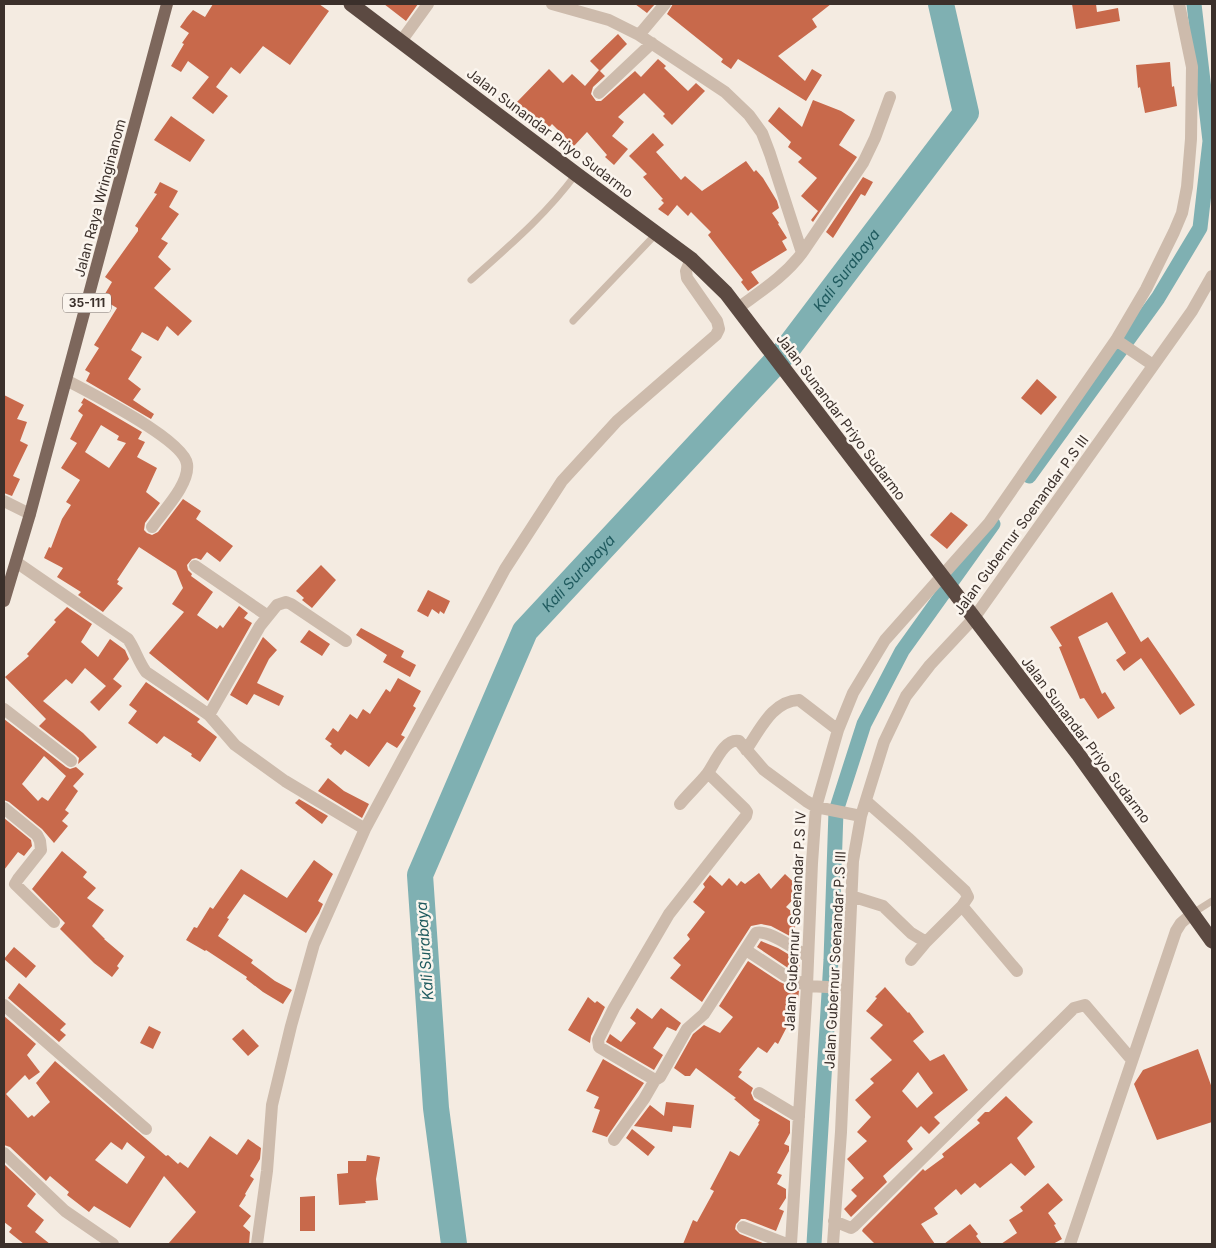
<svg xmlns="http://www.w3.org/2000/svg" width="1216" height="1248" font-family="Inter,sans-serif">
  <rect width="100%" height="100%" fill="#f4ebe1"/>
  <g fill="none" stroke-linecap="round" stroke-linejoin="round">
    <path stroke="#7fb0b2" stroke-width="15" d="M1029,476L1158,298L1200,228L1210,141L1194,4
      M814,1244L831,960L836,811L864,724L902,651L993,524"/>
    <path stroke="#7fb0b2" stroke-width="26" id="s1" d="M454,1244L436,1108L420,875L525,631L785,352L966,113L941,4"/>
  </g>
  <path fill="#c8694b" fill-rule="evenodd" d="M213,4H319L329,11L290,65L263,46L240,74L231,67L216,87L228,96L213,114L192,98L209,77L188,61L181,72L171,66L184,44L182,43L189,33L180,27L187,17L193,10L205,17Z
    M384,4H418L406,21Z
    M635,4H655L647,13Z
    M673,4H831L812,19L817,27L778,56L805,81L812,69L822,75L806,101L738,59L731,69L721,62L723,59L667,14Z
    M1072,4H1096L1097,12L1118,8L1120,21L1076,29Z
    M618,34L627,44L600,71L590,61Z
    M658,59L666,66L664,68L688,91L696,83L705,91L672,125L663,116L665,114L644,93L618,117L624,122L612,136L628,149L614,165L605,157L607,155L587,132L574,146L552,124L548,129L516,103L549,69L563,83L572,74L585,86L599,70L605,76L593,87L591,94L596,101H601L635,71L641,77Z
    M1170,62L1172,87L1174,86L1177,106L1145,113L1140,87L1138,88L1136,65Z
    M813,100L841,111L855,120L839,145L857,157L813,222L811,220L818,211L801,196L817,178L798,162L802,158L788,147L791,142L768,121L779,107L802,127Z
    M171,116L205,140L190,162L154,140Z
    M653,133L664,145L656,152L681,180L685,176L702,191L746,161L754,172L756,170L763,178L777,201L779,208L772,213L779,223L778,224L787,238L782,241L787,250L751,272L759,283L748,291L741,282L743,280L708,235L711,232L691,212L688,216L677,205L668,216L658,209L664,203L661,200L663,199L643,177L647,174L629,156Z
    M863,177L873,182L865,196L861,194L833,238L826,232Z
    M160,182L178,191L169,207L179,214L161,239L168,243L158,257L171,269L154,288L192,321L178,336L167,326L158,341L142,332L131,350L142,357L128,379L141,389L133,400L154,414L151,419L86,381L90,373L85,370L99,348L94,345L117,308L102,299L112,282L105,277L138,231V228L135,226L157,194L154,193Z
    M1037,379L1057,397L1041,415L1021,398Z
    M4,395L24,405L17,419L27,422L20,441L28,445L13,476L20,479L12,496L4,493Z
    M84,398L142,432L138,439L145,442L137,457L157,468L146,492L160,503L145,523L144,530L147,533L152,535L158,532L183,499L201,511L196,519L233,546L220,562L207,552L201,560L196,558L192,559L187,565L188,570L192,574L191,576L213,592L197,615L217,629L220,625L223,628L239,606L248,613L244,618L252,623L208,701L149,653L184,612L172,604L183,588L176,571L139,547L117,580L119,581L117,584L123,588L103,612L78,595L81,592L57,577L63,568L44,558L49,547L51,548L62,519L71,505L66,502L80,480L61,468L77,443L70,439L83,415L78,411L83,404L81,403ZM101,425L119,436L117,440L126,443L109,468L85,452Z
    M951,512L968,525L947,549L930,535Z
    M321,565L336,580L312,608L302,600L304,598L296,591Z
    M428,590L450,601L444,614L440,611L439,614L432,609L428,617L417,611Z
    M1112,592L1141,642L1148,637L1195,705L1180,715L1141,658L1124,671L1116,660L1126,653L1107,622L1078,637L1102,694L1105,692L1115,708L1098,719L1084,698L1080,699L1059,647L1062,646L1050,627Z
    M67,607L92,624L81,642L98,657L110,639L125,650L129,659L113,679L122,686L99,711L90,702L106,686L85,668L72,684L66,679L43,701L83,733L97,747L78,764L79,758L76,755L39,726L46,719L5,677L29,656L27,654L56,622L54,620Z
    M361,628L404,651L401,657L416,665L410,677L383,662L387,655L356,635Z
    M309,630L330,644L322,656L300,642Z
    M263,637L277,650L269,659L257,683L284,696L279,706L254,694L247,705L230,695Z
    M398,678L421,691L413,706L416,708L401,735L405,737L397,748L387,742L369,767L345,750L341,755L330,746L332,744L325,739L333,728L338,732L350,714L357,719L363,709L370,714L386,689L390,692Z
    M146,682L200,719L197,722L217,737L200,762L191,756L192,754L164,736L157,744L128,723L137,711L129,705Z
    M4,719L66,767L70,769L76,767L84,774L73,786L78,791L65,810L69,813L62,821L68,826L54,843L42,829L9,802L4,800ZM44,756L66,776L48,801L42,797L38,801L22,784Z
    M328,778L344,791L369,804L362,818L318,791Z
    M299,799L328,816L322,824L295,803Z
    M4,818L31,840L32,846L24,856L18,852L4,870Z
    M62,851L87,872L83,877L96,888L87,898L104,910L92,926L105,939H104L124,956L117,966L119,968L112,977L94,963L60,929L65,923L32,889Z
    M314,860L333,874L318,901L323,904L319,913L306,933L244,894L227,918L229,919L218,936L253,960L251,963L275,981L292,990L283,1004L263,992L246,979L247,977L206,950L205,951L186,940L194,927L197,928L210,907L213,909L241,869L287,898Z
    M759,873L771,889L785,874L802,890L786,907L801,919L793,930L801,935V942L771,926L761,924L751,926L702,1002L670,978L681,965L673,958L690,939L687,935L705,912L693,902L705,887L703,884L710,875L722,886L729,878L737,886L741,881L745,884Z
    M761,941L778,948L798,960L797,963L800,966L799,973L788,968L757,947Z
    M14,947L36,966L26,978L4,959Z
    M748,961L780,982L799,991L798,999L789,1018L791,1019L778,1044L775,1042L767,1053L758,1047L739,1070L742,1072L738,1077L753,1088L751,1093L754,1100L790,1121V1133L784,1144L789,1146V1151L777,1173L782,1175L777,1184L786,1189V1198L779,1209L784,1211L776,1231L745,1219H741L736,1224L735,1229L740,1234L765,1244H683L693,1220L697,1222L714,1191L710,1189L730,1151L739,1156L759,1124L758,1123L760,1120L754,1116L734,1099L736,1098L696,1068L690,1076H685L674,1068L693,1034L704,1025L720,1033L733,1017L719,1006Z
    M19,983L66,1024L60,1030L66,1035L59,1042L8,998Z
    M885,987L908,1013L909,1012L924,1032L913,1041L930,1061L944,1054L968,1090L934,1117L940,1123L929,1134L921,1126L907,1141L913,1149L883,1176L887,1182L851,1217L844,1209L857,1196L851,1190L864,1178L847,1159L867,1141L857,1132L871,1117L855,1100L874,1083L870,1079L892,1060L870,1038L883,1025L866,1011L877,998L875,997ZM918,1072L933,1093L917,1108L902,1091Z
    M588,997L595,1003L597,1001L605,1007L591,1036L590,1043L568,1030Z
    M637,1008L652,1019L661,1008L681,1023L676,1031L667,1027L653,1048L663,1055L654,1070L606,1042L610,1034L621,1042L636,1023L630,1018Z
    M4,1016L36,1044L27,1055L40,1072L29,1080L25,1075L6,1094L28,1118L32,1115L34,1117L50,1102L36,1083L55,1061L166,1156L168,1155L178,1164L180,1162L188,1168L210,1136L237,1155L248,1139L261,1148L260,1159L250,1176L254,1179L245,1194L246,1195L239,1206L251,1216L243,1226L250,1232L249,1244H168L196,1212L164,1176L130,1228L94,1206L89,1212L67,1195L69,1192L50,1176L46,1181L10,1147L4,1145ZM111,1142L122,1150L127,1142L145,1157L127,1184L95,1160Z
    M149,1026L161,1032L153,1049L140,1043Z
    M243,1029L259,1046L248,1056L232,1039Z
    M1198,1049L1212,1088V1122L1157,1140L1134,1084L1143,1070Z
    M603,1059L644,1083L607,1137L592,1132L600,1110L594,1108L599,1097L586,1091Z
    M1006,1096L1033,1122L1017,1138L1035,1167L1025,1176L1011,1163L980,1188L975,1183L961,1195L956,1189L934,1208L938,1214L921,1224L935,1244H875L862,1231L863,1229L923,1169L925,1171L944,1157L942,1154L980,1123L977,1120L985,1112H989Z
    M666,1102L694,1105L691,1128L673,1126L672,1132L634,1126L650,1105L664,1116Z
    M632,1129L655,1147L648,1156L626,1138Z
    M367,1155L380,1157L376,1179L378,1200L365,1201L366,1203L339,1205L337,1174L348,1173V1161H366Z
    M4,1164L36,1194L27,1206L44,1220L35,1232L50,1244H24L9,1232L12,1228L4,1222Z
    M1048,1183L1063,1200L1048,1213L1056,1224L1054,1225L1062,1239L1053,1244H1001L1017,1233L1009,1220L1023,1211L1020,1207Z
    M315,1196V1231H300V1197Z
    M970,1224L978,1234L976,1236L982,1244H944Z"/>
  <g fill="none" stroke-linecap="round" stroke-linejoin="round">
    <path stroke="#cdbbac" stroke-width="7" d="M471,280C508,247 546,215 576,174
      M573,321L656,234
      M1193,913L1212,901"/>
    <path stroke="#cdbbac" stroke-width="12" d="M552,4L609,20L639,35L725,92L749,115L762,133L770,154L802,253
      M639,35L665,4
      M402,40L428,4
      M599,93L652,43
      M738,308C761,291 785,276 802,253L863,163L875,138L890,97
      M1116,340L1153,365
      M66,380C89,392 184,440 187,464C190,484 163,511 152,527
      M4,501L30,514
      M16,562L128,639C135,649 138,661 146,672L199,708L209,715L235,745L285,781L365,829
      M195,566L268,616
      M4,709L71,761
      M209,715L260,626L277,605L286,602L291,604L346,641
      M746,750C760,730 772,701 799,700L838,730
      M708,773L745,809L747,812L746,816L669,914L614,1008L598,1040L599,1047L655,1080L660,1077L687,1029L704,1014L756,933C768,929 797,950 808,957
      M680,804C688,794 699,784 707,774C714,765 724,738 739,741L764,770L806,801L816,807L861,816
      M4,808L37,835L40,841L41,850L18,879L15,884L54,922
      M851,896L883,906L911,933L926,942L962,906L968,897L965,891L908,838L866,801
      M962,906L1017,971
      M746,950L784,975L807,986L847,988
      M911,960L926,942
      M4,1005L146,1129
      M759,1093L799,1117
      M614,1140L644,1099L655,1080
      M4,1153L65,1211L113,1244
      M834,1221L851,1228L854,1226L1074,1008L1085,1005L1132,1060
      M743,1227L787,1244
      M257,1244L267,1171L272,1105L291,1026L314,944L365,829L505,569L562,481L617,421L716,335L719,329L717,321L687,278L686,271L691,259
      M791,1244L807,986L812,863L816,807L838,730L853,693L885,640L989,523L1116,340L1146,289L1174,232L1182,213L1187,187L1191,139L1192,67L1179,4
      M833,1244L841,1132L853,861L861,816L884,742L906,696L930,665L974,618L1192,311L1212,276
      M1070,1244L1176,931L1181,923L1193,913"/>
    <path stroke="#7d675c" stroke-width="12" d="M4,601L30,514L167,4"/>
    <path stroke="#5c4a42" stroke-width="15" d="M351,4L576,174L691,259L726,293L1078,754L1212,941"/>
  </g>
  <g text-anchor="middle" stroke-width="5" stroke-linejoin="round" paint-order="stroke">
    <rect fill="#fbf5ee" stroke="#756b66" stroke-width="1" x="63" y="293.5" width="48" height="19" rx="4"/>
    <g font-size="12" font-weight="bold" fill="#3b302b">
      <text x="87" y="307">35-111</text>
    </g>
    <g font-size="14" fill="#3b302b" stroke="#fbf5ee">
      <text transform="translate(550 133) rotate(37)" y="5">Jalan Sunandar Priyo Sudarmo</text>
      <text transform="translate(100 198) rotate(-75)" y="5">Jalan Raya Wringinanom</text>
      <text transform="translate(841 417) rotate(53)" y="5">Jalan Sunandar Priyo Sudarmo</text>
      <text transform="translate(1021 525) rotate(-54)" y="5">Jalan Gubernur Soenandar P.S III</text>
      <text transform="translate(1086 740) rotate(53)" y="5">Jalan Sunandar Priyo Sudarmo</text>
      <text transform="translate(795 921) rotate(-87)" y="5">Jalan Gubernur Soenandar P.S IV</text>
      <text transform="translate(835 960) rotate(-87)" y="5">Jalan Gubernur Soenandar P.S III</text>
    </g>
    <g font-size="15" font-style="italic" fill="#1f5a5e" stroke="#fbf5ee">
      <text dy="5" stroke="none"><textPath href="#s1" startOffset="1120">Kali Surabaya</textPath></text>
      <text dy="5" stroke="none"><textPath href="#s1" startOffset="715">Kali Surabaya</textPath></text>
      <text transform="translate(425 951) rotate(-94)" y="5">Kali Surabaya</text>
    </g>
  </g>
  <rect width="1216" height="1248" fill="none" stroke="#3b302b" stroke-width="10"/>
</svg>
